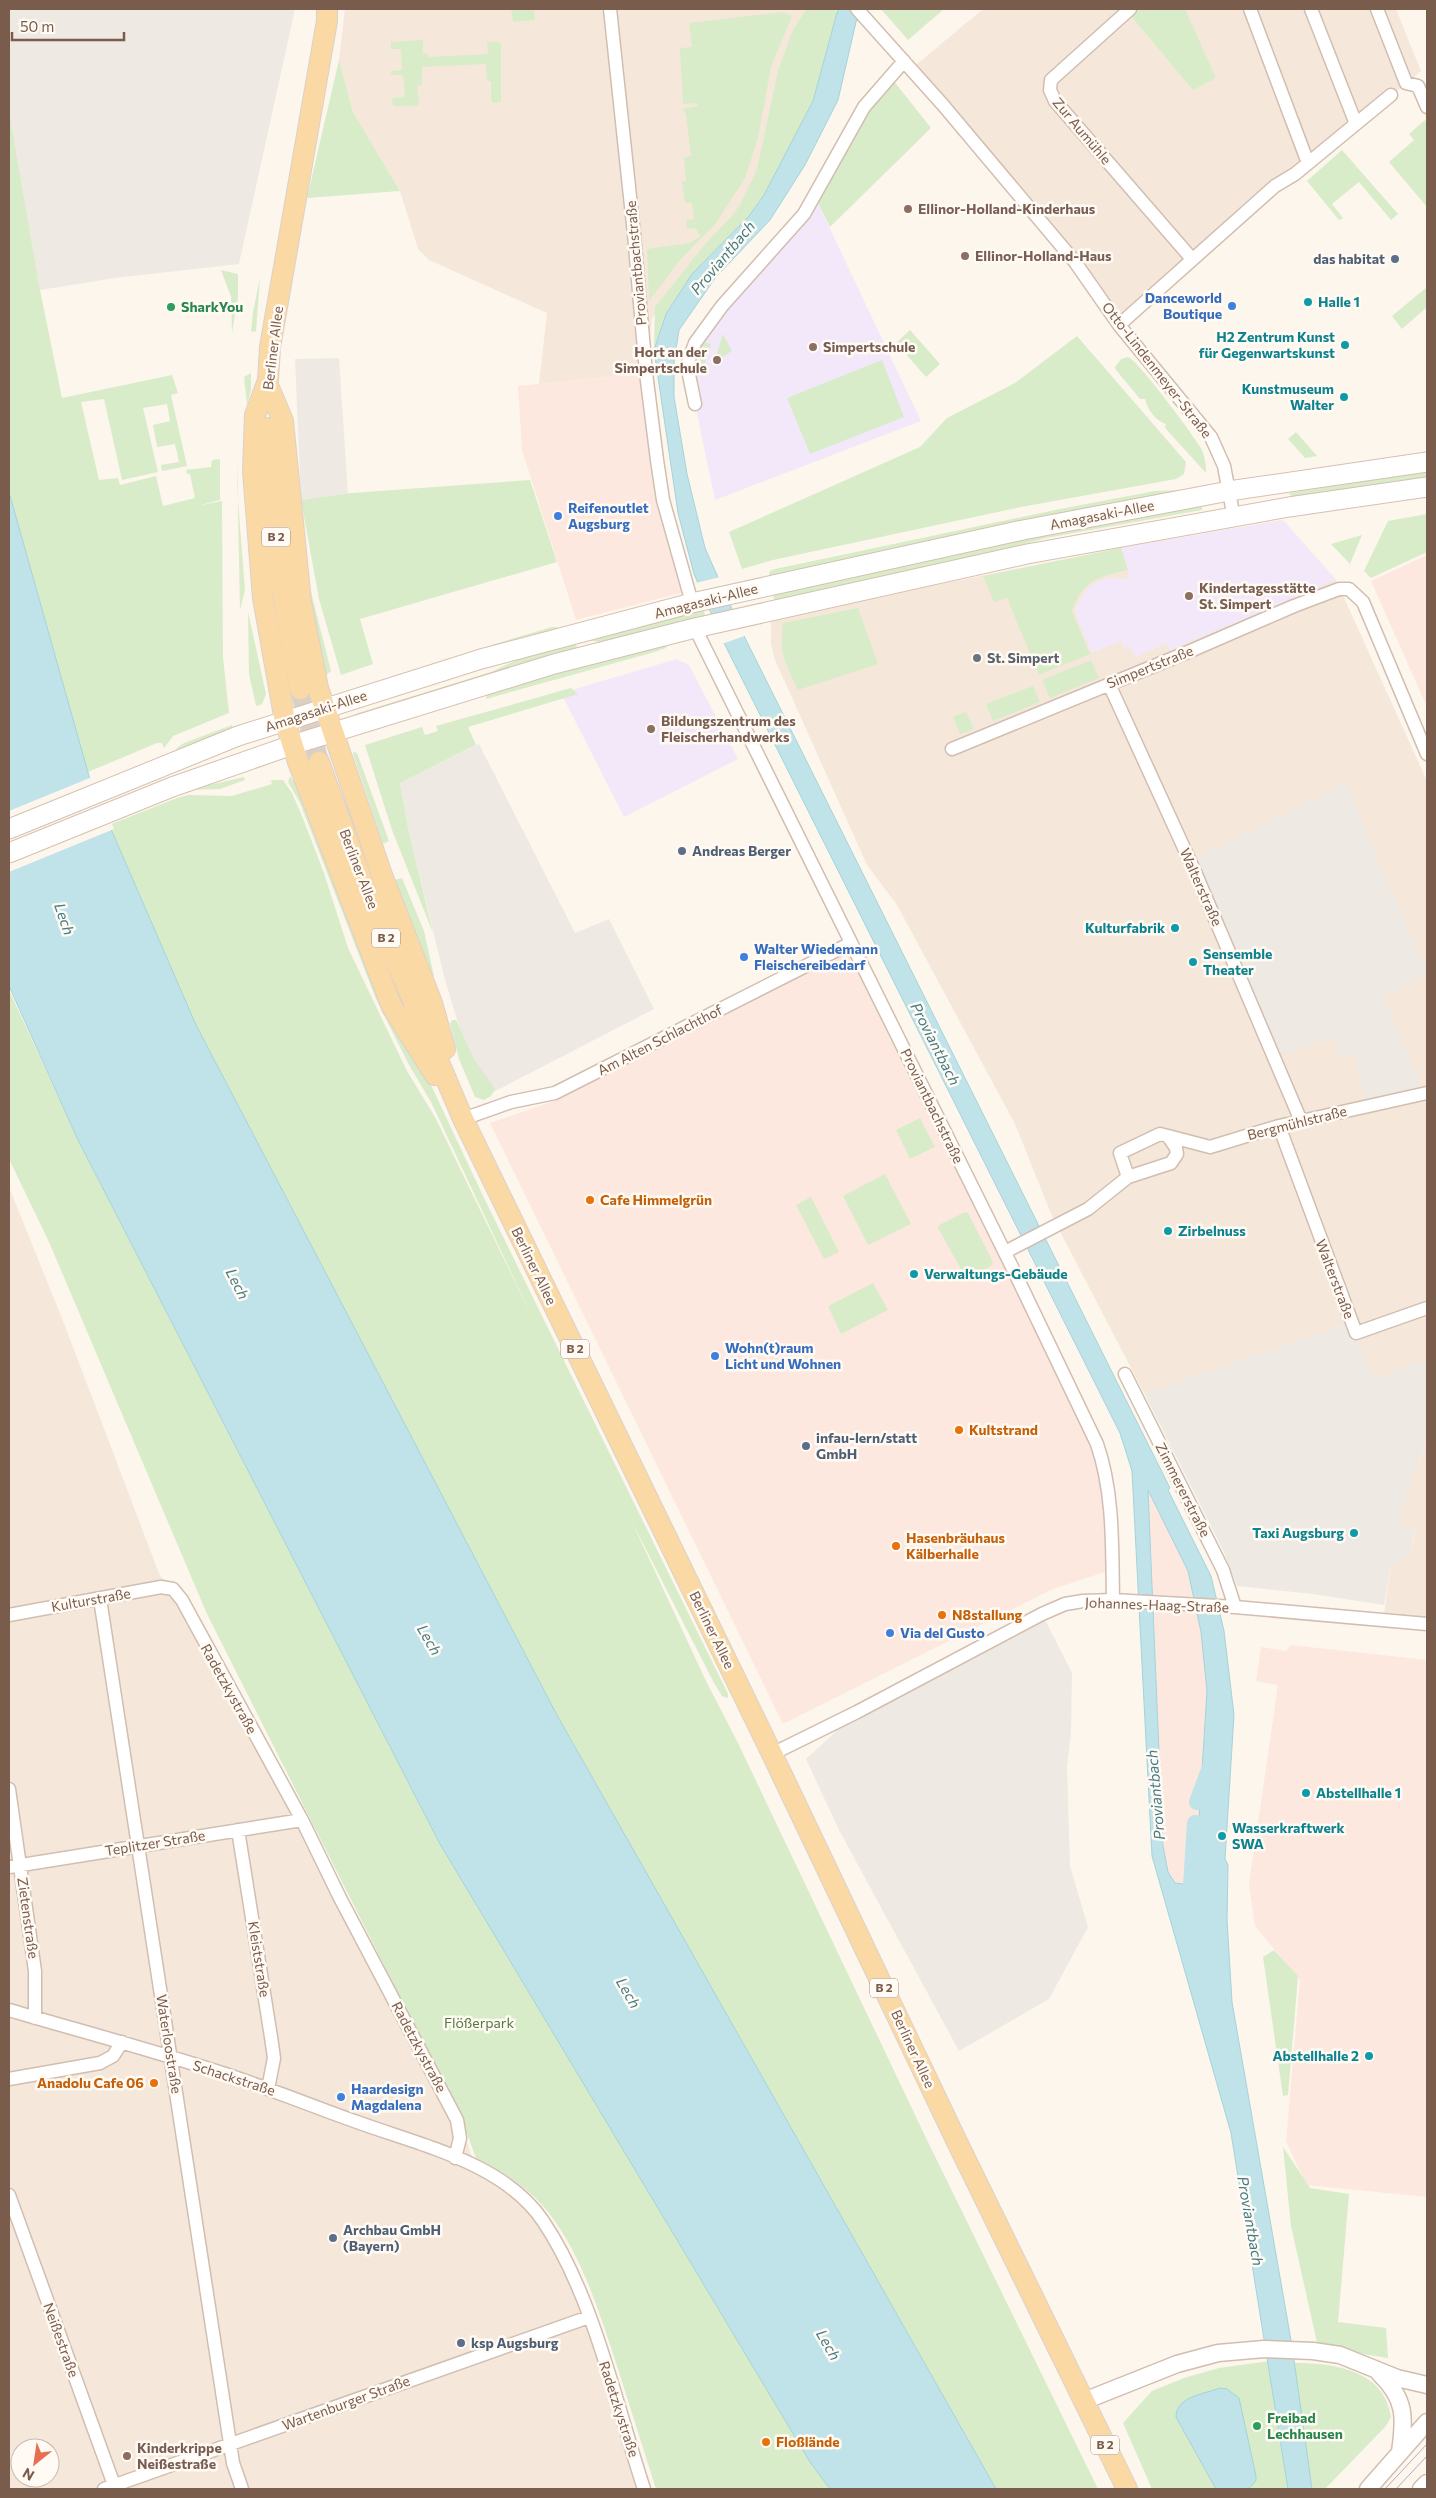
<svg xmlns="http://www.w3.org/2000/svg" width="1436" height="2498" font-family="Commissioner,sans-serif">
  <rect width="100%" height="100%" fill="#fdf6ec"/>
  <path fill="#f5e8da" fill-rule="evenodd" d="M345,9H831L759,194L689,269L652,319L646,373L539,384L547,313L429,260L418,249L400,191L353,112L339,60Z
    M983,9H1396L1421,71L1119,325L911,69Z
    M1283,520L1336,580L1427,781V1360L1374,1379L1348,1324L1144,1393L1052,1216L1015,1124L897,905L867,865L775,660L771,644V618L1121,548Z
    M9,1187L65,1326L160,1576L177,1589L186,1600L338,1880L460,2120L472,2158L523,2191L597,2322L652,2489H9ZM20,2448H50V2478H20Z
    M1427,1439V1624L1383,1621L1391,1565L1411,1548L1416,1530L1397,1523Z"/>
  <path fill="#fde8e0" d="M646,373L657,460L689,591L576,620L522,450L518,386Z
    M1427,555V707L1371,581Z
    M849,947L1104,1463L1108,1571L1053,1589L783,1724L490,1123L560,1099Z
    M1148,1490L1188,1571L1201,1632L1207,1691L1197,1849L1200,1850L1198,1876L1191,1885L1175,1883L1168,1872L1163,1846Z
    M1291,1645L1427,1660V2197L1306,2185L1286,2141L1300,1980L1255,1926L1249,1884L1278,1685L1256,1681L1261,1647L1286,1651Z"/>
  <path fill="#efe9e4" d="M9,9H295L239,264L115,278L40,290L9,110Z
    M339,358L348,494L301,500L295,359Z
    M479,744L575,933L609,919L654,1009L484,1097L465,1047L444,976L408,828L400,783Z
    M1346,783L1427,975L1384,997L1425,1094L1368,1106L1353,1053L1342,1057L1334,1036L1276,1058L1189,862Z
    M1348,1324L1374,1379L1427,1360V1439L1397,1523L1416,1530L1408,1556L1391,1565L1384,1605L1313,1594L1237,1586L1223,1550L1144,1393Z
    M1042,1614L1072,1673L1071,1732L1067,1767L1070,1866L1088,1927L1049,1999L959,2051L839,1830L806,1759L857,1712Z"/>
  <path fill="#f3e8fa" d="M814,195L921,421L715,500L695,404L689,355Z
    M1283,520L1336,580L1170,650L1166,643L1135,657L1130,646L1125,648L1121,641L1092,653L1076,616V606L1089,587L1098,581L1107,578L1130,579L1121,548Z
    M677,659L689,665L738,759L624,817L561,693Z"/>
  <path fill="#d8ecc9" d="M511,9H534L535,20L513,22Z
    M806,9H834L837,12L813,101L764,195L749,216L692,274L666,314L654,350L655,307L705,244L731,217L740,205L757,169L778,71L792,32Z
    M881,9H944L908,40Z
    M1140,9H1185L1216,78L1193,90L1131,16Z
    M783,12L792,16L771,67L758,138L745,178L716,223L680,260L649,301L647,249L689,243L701,236L695,228L687,229L686,220L694,219L692,203H685L682,181H686L684,157L691,156L686,114L682,109L698,106L697,103L683,104L680,48L692,47L689,23Z
    M423,40V54L427,53L428,57L488,54L487,42H499L501,44V102L493,103L491,100V81H487L486,64L422,67V85L417,86L419,104L417,106H393L392,98L405,97L403,75H391V71L402,70L401,49H391V42Z
    M339,60L353,112L400,191L307,198Z
    M893,80L931,128L830,227L816,199L861,122Z
    M9,110L40,290L62,398L172,375L178,393L171,395L187,466L162,471L161,465L179,462L175,444L157,447L153,425L170,421L167,404L143,408L158,472L122,480L104,399L81,402L99,480L118,478L120,485L156,476L163,506L195,498L190,474H187L186,470L211,467L212,460L220,459V500L197,506L222,501L223,658L229,713L173,736L164,748L162,743H157L88,772L9,491Z
    M1425,120L1427,126V207L1389,162L1414,140L1409,134Z
    M1342,150L1398,214L1391,220L1359,182L1332,204L1343,218L1339,220L1307,181Z
    M221,270L238,274V297L232,333L231,297Z
    M260,278L256,331L253,332L251,331L253,312Z
    M1427,287V307L1402,329L1392,316Z
    M910,330L940,364L926,377L896,343Z
    M723,334L732,351L714,362Z
    M1077,336L1186,462L1184,474L1176,479L1021,507L773,560L742,569L729,532L920,447L947,418L1015,383Z
    M700,341L711,344L701,375L691,370Z
    M1128,357C1137,359 1195,437 1202,450C1205,457 1206,465 1206,473L1165,428L1166,424C1156,421 1147,409 1145,399H1140L1116,370L1115,367L1121,359Z
    M882,360L904,417L810,454L787,398Z
    M251,373V390L247,405L244,377Z
    M1296,432L1317,456L1305,458L1288,439Z
    M237,459V488L245,590L240,610Z
    M1427,471V480L1295,501L1289,493Z
    M530,480L557,562L360,619L373,664L341,675L319,599L301,500L352,493Z
    M1181,490L1180,493L768,578L770,571L775,569L1060,509L1155,491Z
    M1202,505V510L1046,538L980,556L774,601L773,592L1034,535Z
    M1427,514V552L1371,578L1364,571L1388,521Z
    M1362,535L1350,564L1331,544Z
    M1121,548L1128,570C1098,577 1083,580 1072,611L1090,654L1039,675L1007,598L994,602L983,576Z
    M309,584L331,671L325,676L313,631Z
    M858,608L878,664L798,690C785,662 779,655 783,623Z
    M703,609L706,618L608,643L586,640Z
    M248,612L266,694L262,704L256,706L249,674Z
    M552,627H557L559,630L495,647L491,645Z
    M573,643L581,650L356,717L355,714L491,672L523,657Z
    M668,644L666,648L651,653L486,699L487,693Z
    M1091,660L1099,678L1050,698L1042,680Z
    M1033,686L1040,702L993,721L986,704Z
    M571,688L578,694L468,727L476,745L400,783L408,828L433,933L392,830L365,745L422,727L425,735L438,731L436,726Z
    M966,712L974,729L960,734L953,717Z
    M232,725V730L174,753L178,747L184,743Z
    M354,752L357,753L389,841L383,844L353,754Z
    M290,776L298,788L422,1066L485,1200L728,1694V1698L722,1696L714,1683L631,1520L706,1681L738,1743L927,2140L1098,2489H996L558,1717L196,1025L109,825L177,798L188,795L232,796L272,784L271,780H283L292,793L302,816L324,873L348,948L407,1071L435,1117L533,1319L431,1102L409,1065L376,999L300,803L288,782Z
    M244,777L245,780L220,789L188,790Z
    M402,878L424,931L434,976L430,977L394,880Z
    M9,990L77,1138L440,1844L780,2411L829,2489H656C643,2448 630,2407 617,2366C599,2312 583,2257 548,2212C529,2188 502,2171 476,2158L461,2118L207,1614L49,1242L9,1159Z
    M452,1020H456L474,1059L495,1089L491,1096L484,1100L475,1097L459,1059L450,1024Z
    M920,1118L935,1147L910,1159L896,1130Z
    M885,1174L911,1224L868,1245L843,1196Z
    M811,1197L839,1252L824,1259L796,1205Z
    M965,1212L968,1213L993,1262L991,1266L966,1278L938,1228L939,1225Z
    M873,1283L888,1310L841,1334L828,1306Z
    M1274,1950L1298,1976L1288,2095L1283,2096L1263,1957Z
    M1283,2147L1310,2188L1349,2194L1338,2322L1386,2328L1388,2358L1318,2347L1291,2226Z
    M1269,2361V2364C1311,2361 1384,2361 1391,2417L1386,2426L1325,2489H1152L1123,2423L1152,2391L1184,2378L1219,2368Z"/>
  <path fill="#bfe3e8" stroke="#a5d3da" fill-rule="evenodd" d="M838,9H859L838,100L805,165L770,220L716,277L679,330L674,362V397L687,474L705,548L745,638L1170,1488L1168,1490L1211,1576L1224,1631L1234,1715L1225,1859L1228,1865L1227,1920L1232,2002L1292,2346L1312,2489H1288L1231,2133L1152,1856L1132,1471L1120,1433L724,643L694,574L678,513L654,350L666,314L692,274L749,216L764,195L813,101ZM1148,1490L1188,1571L1201,1632L1207,1691L1197,1849L1200,1850L1198,1876L1191,1885L1175,1883L1168,1872L1163,1846Z
    M9,492L91,783L196,1025L558,1717L996,2489H830L810,2462L440,1844L77,1138L9,986Z
    M1220,2388L1227,2389L1239,2398L1256,2476V2481L1248,2489H1216L1176,2417C1176,2396 1205,2394 1220,2388Z"/>
  <path fill="#fdf6ec" d="M720,577L732,603L709,609L708,612L696,583Z
    M735,609L747,635L722,644L709,615Z
    M92,777L114,829L9,872V811Z"/>
  <g fill="none" stroke-linecap="round" stroke-linejoin="round">
    <path stroke="#bfe3e8" stroke-width="16" d="M1197,1802L1210,1767
      M1195,1823L1191,1885L1202,1903"/>
    <path stroke="#dcd0c4" stroke-width="20" stroke-dasharray="20 10" stroke-linecap="butt" d="M300,689L319,762"/>
    <defs>
      <path id="minor" d="M610,9L634,234L646,373L657,460L663,500L692,603
        M857,9L943,105L1075,262L1119,325L1211,437L1224,466L1234,518
        M1130,9L1051,80L1050,90L1055,101L1192,259
        M1250,9L1308,163
        M1311,9L1356,124
        M1377,9L1406,83L1418,86L1427,107
        M1119,325L1275,186L1295,174L1391,95
        M695,404L687,365L695,343L722,306L804,214L864,107L904,61
        M695,628L1014,1271L1097,1444C1114,1493 1112,1548 1113,1600
        M1109,684L1195,872L1301,1121
        M952,749L1188,652L1294,606L1339,589H1349L1363,602L1427,754
        M463,1119L511,1102L555,1093L851,943
        M1279,1126L1356,1333L1427,1308
        M1168,1136L1210,1147L1279,1126L1427,1093
        M1005,1252L1088,1209L1128,1177L1171,1163L1177,1154L1176,1148L1168,1136L1160,1134L1120,1153L1128,1177
        M1125,1374L1223,1570L1235,1607
        M100,1599L233,2463L242,2489
        M9,1615L161,1587L173,1589L182,1600L302,1820L340,1898L457,2120L460,2138L455,2158
        M772,1754L857,1712L1042,1614L1065,1604L1083,1601L1113,1600L1235,1607L1427,1624
        M9,1789L35,1971V2018
        M238,1830L271,2037L274,2058L268,2089
        M9,1867L302,1820
        M9,2010C80,2031 152,2050 222,2073C268,2088 312,2106 357,2122C420,2145 504,2163 543,2221C593,2295 616,2404 644,2489
        M9,2079L100,2063L113,2056L122,2042
        M9,2195L114,2485
        M104,2489L589,2317"/>
      <path id="tertiary" d="M1379,2373C1406,2399 1405,2417 1400,2452
        M1084,2401L1177,2364L1218,2353L1264,2349L1313,2351L1340,2355L1397,2378L1427,2385
        M1368,2489L1427,2422
        M1421,2489L1427,2483"/>
      <path id="secondary" d="M9,829L238,736L481,659L692,603L1023,530L1229,491L1427,462
        M9,853L172,787L292,745L554,664L695,628L1027,554L1289,507L1427,487"/>
      <path id="primary" d="M267,383L255,415L253,471L263,598L285,721L298,762L392,1007L435,1075
        M267,383L283,421L301,602L318,688L382,875L432,1003L445,1049
        M267,397L270,347L327,21V9
        M267,428C268,516 284,603 300,689
        M319,762L363,883L463,1119L772,1754L958,2144L1127,2489"/>
    </defs>
    <use href="#minor" stroke="#d1beb0" stroke-width="15"/>
    <use href="#tertiary" stroke="#d1beb0" stroke-width="19"/>
    <use href="#secondary" stroke="#d6c0b0" stroke-width="21"/>
    <use href="#primary" stroke="#dad1cd" stroke-width="22"/>
    <use href="#minor" stroke="#fff" stroke-width="12"/>
    <use href="#tertiary" stroke="#fff" stroke-width="16"/>
    <use href="#secondary" stroke="#fff" stroke-width="19"/>
    <use href="#primary" stroke="#fbd9a5" stroke-width="20"/>
    <path stroke="#b9a8c9" stroke-width="1" d="M1385,2489L1427,2444
      M1396,2489L1427,2456"/>
  </g>
  <g fill="#8d6e63" stroke="#fffaf3" stroke-width="2">
    <circle cx="908" cy="209" r="5"/>
    <circle cx="965" cy="256" r="5"/>
    <circle cx="813" cy="347" r="5"/>
    <circle cx="717" cy="360" r="5"/>
    <circle cx="1189" cy="596" r="5"/>
    <circle cx="651" cy="729" r="5"/>
    <circle cx="127" cy="2456" r="5"/>
  </g>
  <g fill="#5c6f8a" stroke="#fffaf3" stroke-width="2">
    <circle cx="1395" cy="259" r="5"/>
    <circle cx="682" cy="851" r="5"/>
    <circle cx="806" cy="1446" r="5"/>
    <circle cx="333" cy="2238" r="5"/>
    <circle cx="461" cy="2343" r="5"/>
  </g>
  <g fill="#0f9aa8" stroke="#fffaf3" stroke-width="2">
    <circle cx="1308" cy="302" r="5"/>
    <circle cx="1345" cy="345" r="5"/>
    <circle cx="1344" cy="397" r="5"/>
    <circle cx="1175" cy="928" r="5"/>
    <circle cx="1193" cy="962" r="5"/>
    <circle cx="1168" cy="1231" r="5"/>
    <circle cx="914" cy="1274" r="5"/>
    <circle cx="1354" cy="1533" r="5"/>
    <circle cx="1306" cy="1793" r="5"/>
    <circle cx="1222" cy="1836" r="5"/>
    <circle cx="1369" cy="2056" r="5"/>
  </g>
  <g fill="#3f7fe0" stroke="#fffaf3" stroke-width="2">
    <circle cx="1232" cy="306" r="5"/>
    <circle cx="558" cy="516" r="5"/>
    <circle cx="744" cy="957" r="5"/>
    <circle cx="715" cy="1356" r="5"/>
    <circle cx="890" cy="1633" r="5"/>
    <circle cx="341" cy="2097" r="5"/>
  </g>
  <g fill="#2e9e5b" stroke="#fffaf3" stroke-width="2">
    <circle cx="171" cy="307" r="5"/>
    <circle cx="1257" cy="2426" r="5"/>
  </g>
  <circle fill="#6b7280" stroke="#fffaf3" stroke-width="2" cx="977" cy="658" r="5"/>
  <g fill="#e8710a" stroke="#fffaf3" stroke-width="2">
    <circle cx="590" cy="1200" r="5"/>
    <circle cx="959" cy="1430" r="5"/>
    <circle cx="896" cy="1546" r="5"/>
    <circle cx="942" cy="1615" r="5"/>
    <circle cx="154" cy="2083" r="5"/>
    <circle cx="766" cy="2442" r="5"/>
  </g>
  <g text-anchor="middle" stroke-width="5" stroke-linejoin="round" paint-order="stroke">
    <g fill="#fffaf3" stroke="#a28b7f" stroke-width="1">
      <rect x="262" y="527.5" width="28" height="19" rx="4"/>
      <rect x="372" y="928.5" width="28" height="19" rx="4"/>
      <rect x="561" y="1339.5" width="28" height="19" rx="4"/>
      <rect x="870" y="1978.5" width="28" height="19" rx="4"/>
      <rect x="1091" y="2435.5" width="28" height="19" rx="4"/>
    </g>
    <g font-size="12" font-weight="bold" fill="#7a5c4d">
      <text x="276" y="541">B 2</text>
      <text x="386" y="942">B 2</text>
      <text x="575" y="1353">B 2</text>
      <text x="884" y="1992">B 2</text>
      <text x="1105" y="2449">B 2</text>
    </g>
    <g font-size="14" fill="#7a5c4d" stroke="#fffaf3">
      <text transform="translate(1082 131) rotate(50)" y="5">Zur Aumühle</text>
      <text transform="translate(636 263) rotate(-95)" y="5">Proviantbachstraße</text>
      <text transform="translate(273 348) rotate(-83)" y="5">Berliner Allee</text>
      <text transform="translate(1157 370) rotate(52)" y="5">Otto-Lindenmeyer-Straße</text>
      <text transform="translate(1102 515) rotate(-11)" y="5">Amagasaki-Allee</text>
      <text transform="translate(706 601) rotate(-14)" y="5">Amagasaki-Allee</text>
      <text transform="translate(1150 667) rotate(-22)" y="5">Simpertstraße</text>
      <text transform="translate(316 711) rotate(-18)" y="5">Amagasaki-Allee</text>
      <text transform="translate(359 869) rotate(69)" y="5">Berliner Allee</text>
      <text transform="translate(1201 887) rotate(66)" y="5">Walterstraße</text>
      <text transform="translate(660 1040) rotate(-27)" y="5">Am Alten Schlachthof</text>
      <text transform="translate(932 1106) rotate(64)" y="5">Proviantbachstraße</text>
      <text transform="translate(1297 1123) rotate(-14)" y="5">Bergmühlstraße</text>
      <text transform="translate(534 1266) rotate(64)" y="5">Berliner Allee</text>
      <text transform="translate(1335 1279) rotate(69)" y="5">Walterstraße</text>
      <text transform="translate(1183 1490) rotate(63)" y="5">Zimmererstraße</text>
      <text transform="translate(91 1600) rotate(-10)" y="5">Kulturstraße</text>
      <text transform="translate(1157 1605) rotate(2)" y="5">Johannes-Haag-Straße</text>
      <text transform="translate(712 1630) rotate(64)" y="5">Berliner Allee</text>
      <text transform="translate(229 1689) rotate(61)" y="5">Radetzkystraße</text>
      <text transform="translate(155 1843) rotate(-9)" y="5">Teplitzer Straße</text>
      <text transform="translate(28 1918) rotate(82)" y="5">Zietenstraße</text>
      <text transform="translate(259 1959) rotate(81)" y="5">Kleiststraße</text>
      <text transform="translate(169 2044) rotate(81)" y="5">Waterloostraße</text>
      <text transform="translate(419 2047) rotate(62)" y="5">Radetzkystraße</text>
      <text transform="translate(913 2049) rotate(65)" y="5">Berliner Allee</text>
      <text transform="translate(234 2078) rotate(18)" y="5">Schackstraße</text>
      <text transform="translate(61 2340) rotate(70)" y="5">Neißestraße</text>
      <text transform="translate(346 2403) rotate(-20)" y="5">Wartenburger Straße</text>
      <text transform="translate(619 2409) rotate(72)" y="5">Radetzkystraße</text>
    </g>
    <g font-size="14" font-weight="bold" fill="#785e54" stroke="#fffaf3" text-anchor="start">
      <text x="918" y="214">Ellinor-Holland-Kinderhaus</text>
      <text x="975" y="261">Ellinor-Holland-Haus</text>
      <text x="823" y="352">Simpertschule</text>
      <text x="707" y="357" text-anchor="end">Hort an der<tspan x="707" dy="16">Simpertschule</tspan></text>
      <text x="1199" y="593">Kindertagesstätte<tspan x="1199" dy="16">St. Simpert</tspan></text>
      <text x="661" y="726">Bildungszentrum des<tspan x="661" dy="16">Fleischerhandwerks</tspan></text>
      <text x="137" y="2453">Kinderkrippe<tspan x="137" dy="16">Neißestraße</tspan></text>
    </g>
    <g font-size="14" font-weight="bold" fill="#4e5e75" stroke="#fffaf3" text-anchor="start">
      <text x="1385" y="264" text-anchor="end">das habitat</text>
      <text x="692" y="856">Andreas Berger</text>
      <text x="816" y="1443">infau-lern/statt<tspan x="816" dy="16">GmbH</tspan></text>
      <text x="343" y="2235">Archbau GmbH<tspan x="343" dy="16">(Bayern)</tspan></text>
      <text x="471" y="2348">ksp Augsburg</text>
    </g>
    <g font-size="14" font-weight="bold" fill="#366cbe" stroke="#fffaf3" text-anchor="start">
      <text x="1222" y="303" text-anchor="end">Danceworld<tspan x="1222" dy="16">Boutique</tspan></text>
      <text x="568" y="513">Reifenoutlet<tspan x="568" dy="16">Augsburg</tspan></text>
      <text x="754" y="954">Walter Wiedemann<tspan x="754" dy="16">Fleischereibedarf</tspan></text>
      <text x="725" y="1353">Wohn(t)raum<tspan x="725" dy="16">Licht und Wohnen</tspan></text>
      <text x="900" y="1638">Via del Gusto</text>
      <text x="351" y="2094">Haardesign<tspan x="351" dy="16">Magdalena</tspan></text>
    </g>
    <g font-size="14" font-weight="bold" fill="#0d838f" stroke="#fffaf3" text-anchor="start">
      <text x="1318" y="307">Halle 1</text>
      <text x="1335" y="342" text-anchor="end">H2 Zentrum Kunst<tspan x="1335" dy="16">für Gegenwartskunst</tspan></text>
      <text x="1334" y="394" text-anchor="end">Kunstmuseum<tspan x="1334" dy="16">Walter</tspan></text>
      <text x="1165" y="933" text-anchor="end">Kulturfabrik</text>
      <text x="1203" y="959">Sensemble<tspan x="1203" dy="16">Theater</tspan></text>
      <text x="1178" y="1236">Zirbelnuss</text>
      <text x="924" y="1279">Verwaltungs-Gebäude</text>
      <text x="1344" y="1538" text-anchor="end">Taxi Augsburg</text>
      <text x="1316" y="1798">Abstellhalle 1</text>
      <text x="1232" y="1833">Wasserkraftwerk<tspan x="1232" dy="16">SWA</tspan></text>
      <text x="1359" y="2061" text-anchor="end">Abstellhalle 2</text>
    </g>
    <g font-size="14" font-weight="bold" fill="#27864d" stroke="#fffaf3" text-anchor="start">
      <text x="181" y="312">SharkYou</text>
      <text x="1267" y="2423">Freibad<tspan x="1267" dy="16">Lechhausen</tspan></text>
    </g>
    <g font-size="14" font-weight="bold" fill="#5b616d" stroke="#fffaf3" text-anchor="start">
      <text x="987" y="663">St. Simpert</text>
    </g>
    <g font-size="14" font-weight="bold" fill="#c56008" stroke="#fffaf3" text-anchor="start">
      <text x="600" y="1205">Cafe Himmelgrün</text>
      <text x="969" y="1435">Kultstrand</text>
      <text x="906" y="1543">Hasenbräuhaus<tspan x="906" dy="16">Kälberhalle</tspan></text>
      <text x="952" y="1620">N8stallung</text>
      <text x="144" y="2088" text-anchor="end">Anadolu Cafe 06</text>
      <text x="776" y="2447">Floßlände</text>
    </g>
    <g font-size="14" fill="#537a41" stroke="#fffaf3">
      <text x="479" y="2028">Flößerpark</text>
    </g>
    <g font-size="15" font-style="italic" fill="#437c86" stroke="#fffaf3">
      <text transform="translate(723 258) rotate(-50)" y="5">Proviantbach</text>
      <text transform="translate(64 919) rotate(71)" y="5">Lech</text>
      <text transform="translate(935 1044) rotate(63)" y="5">Proviantbach</text>
      <text transform="translate(237 1284) rotate(63)" y="5">Lech</text>
      <text transform="translate(429 1640) rotate(60)" y="5">Lech</text>
      <text transform="translate(1156 1795) rotate(-95)" y="5">Proviantbach</text>
      <text transform="translate(628 1993) rotate(60)" y="5">Lech</text>
      <text transform="translate(1250 2221) rotate(80)" y="5">Proviantbach</text>
      <text transform="translate(828 2345) rotate(60)" y="5">Lech</text>
    </g>
  </g>
  <rect width="1436" height="2498" fill="none" stroke="#7a5c4d" stroke-width="20"/>
  <g transform="translate(35 2463) rotate(210)"><circle r="24" fill="#fffaf3" stroke="#cabbb1"/>
  <path d="M0-4L9 19L0 12L-9 19Z" fill="#e76f51"/>
  <text y="-8" font-size="14" font-weight="bold" text-anchor="middle" fill="#7a5c4d">N</text>
  </g>
  <path d="M12 32v8h112v-8" fill="none" stroke="#7a5c4d" stroke-width="2.5"/>
  <text x="20" y="32" font-size="15" fill="#7a5c4d" stroke="#fffaf3" stroke-width="4" paint-order="stroke">50 m</text>
</svg>
